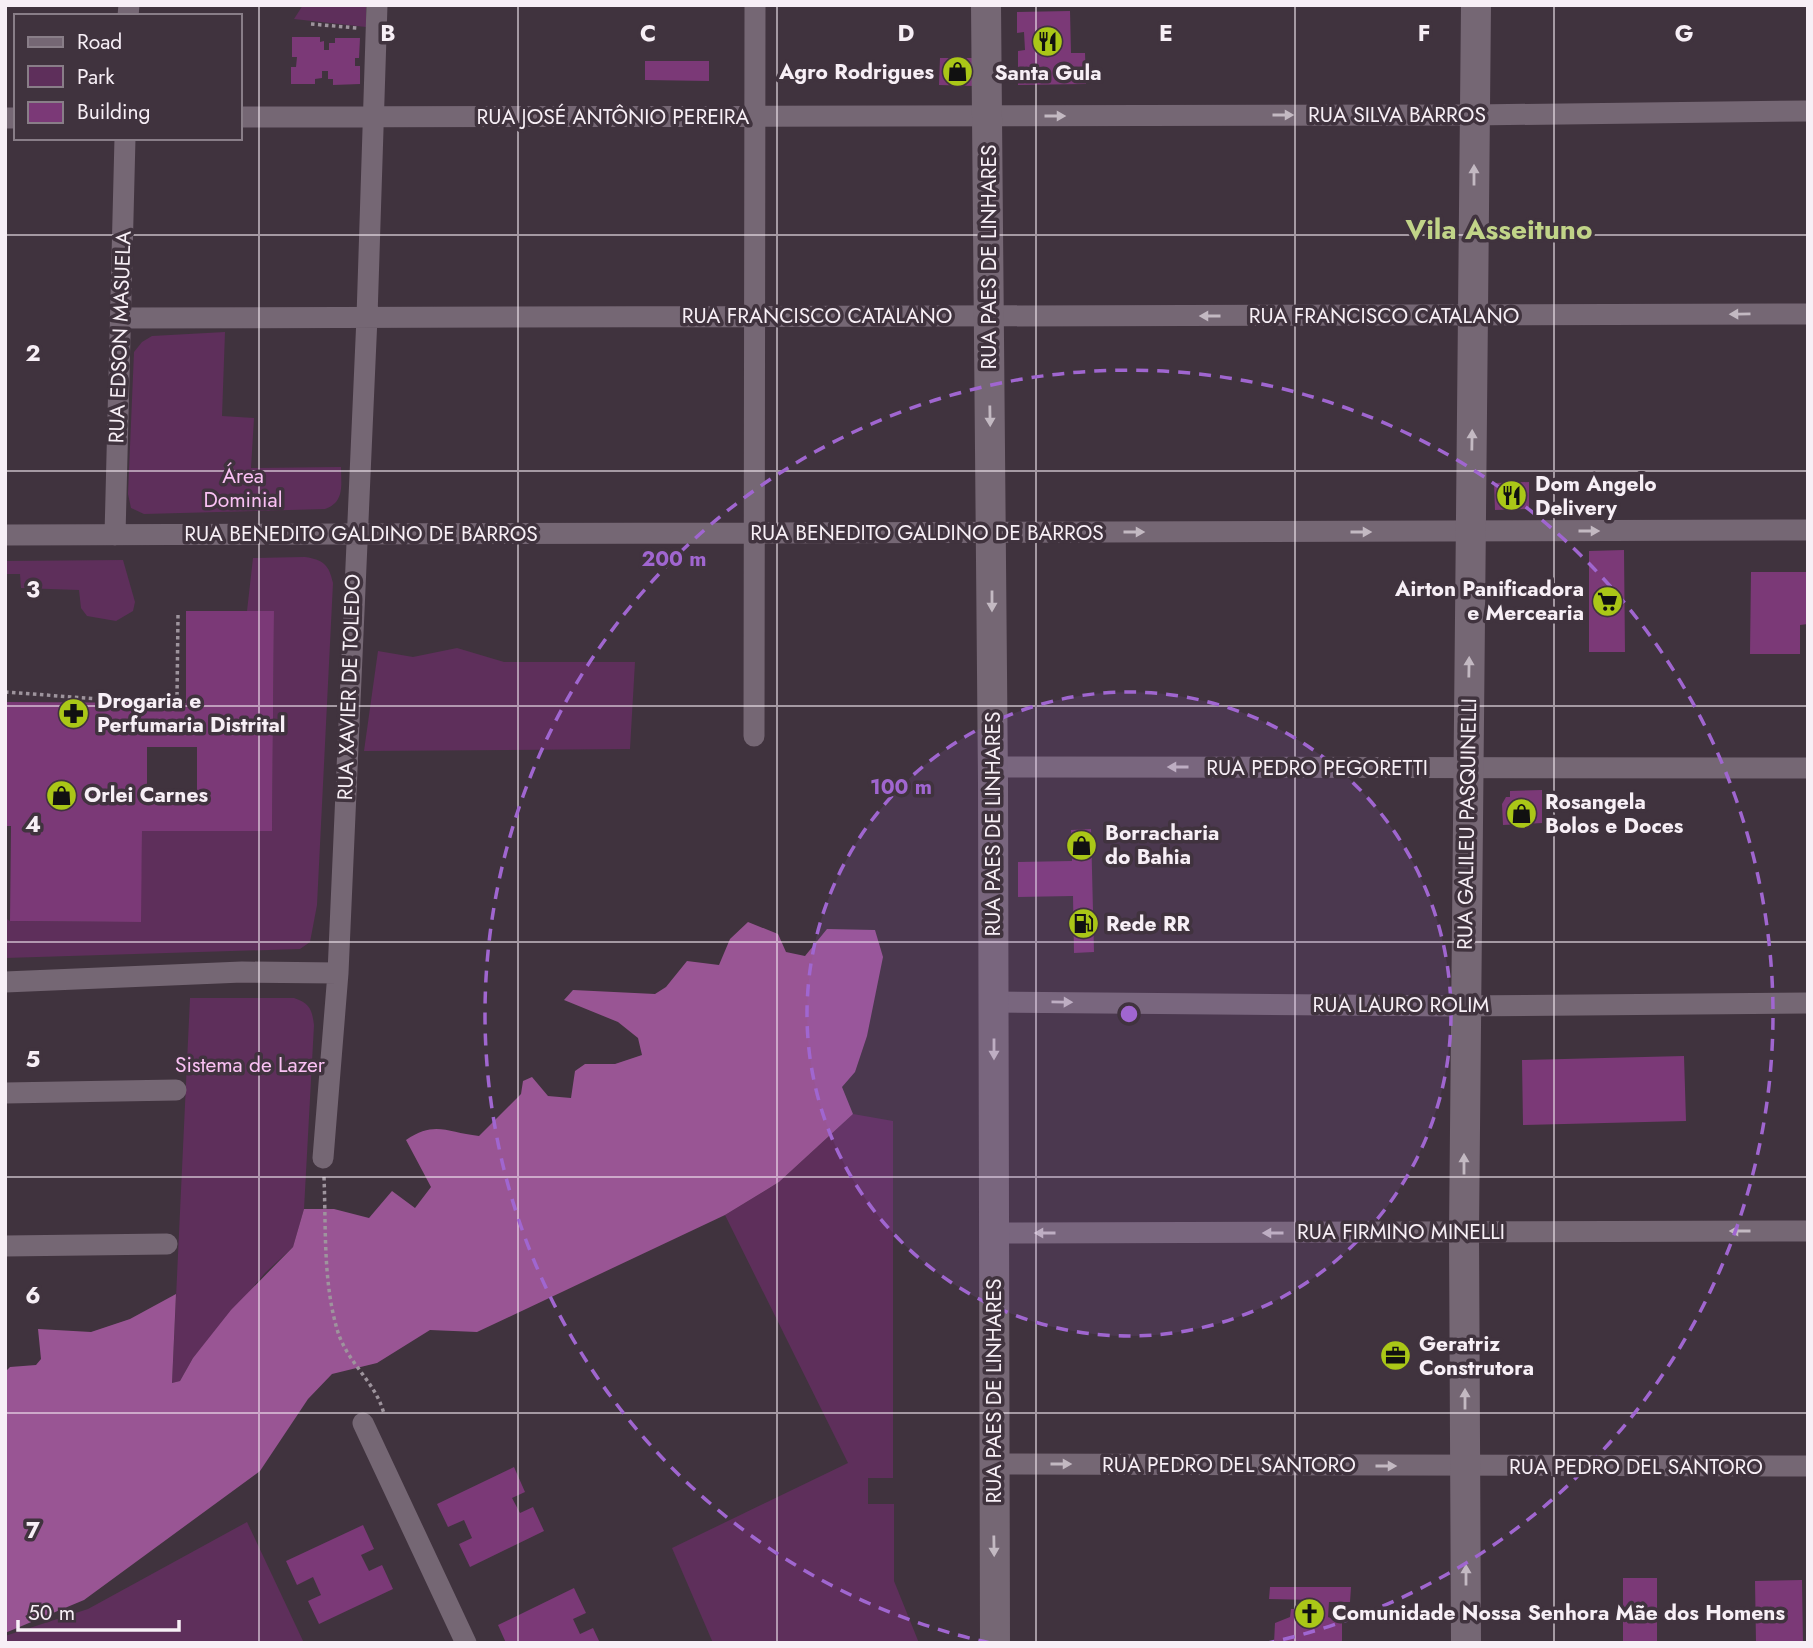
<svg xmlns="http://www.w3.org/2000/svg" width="1813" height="1648" font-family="Jost,sans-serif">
  <rect width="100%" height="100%" fill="#40333e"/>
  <path fill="#5e2f5b" d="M303,5H366V27L294,19Z
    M225,332L222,416L254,418L251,468L341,467C341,485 345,502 325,509L144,514L131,508L128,494L134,352L142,342L152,336Z
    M305,557C324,560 329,565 333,583L317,905L310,942L300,949L5,958V918L10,921L140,922L142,831H272L274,612L247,611L253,558Z
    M123,560L135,602L133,611L116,621L87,616L81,608L79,590L21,588L20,574H5V561Z
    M457,648L504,662H635L630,749L364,751L378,651L413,657Z
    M190,998H294C310,1003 312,1010 314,1025L304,1209L293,1247L265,1273L193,1358L180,1381L172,1383Z
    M853,1114L893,1121V1478H868V1504H894V1581L919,1643H713L672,1548L848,1463L725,1215L779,1182Z
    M247,1522L304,1643H5V1636L88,1609Z"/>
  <path fill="#995594" d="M748,922L778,934L786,952L805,956L827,929L875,930L883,957L867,1036L855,1072L842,1087L853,1114L779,1182L725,1215L477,1332L430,1330L377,1363L332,1374L308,1399L260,1471L84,1600L5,1633V1372L10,1367L36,1365L41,1359L38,1329L91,1332L130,1319L176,1294L172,1383L180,1381L193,1358L231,1310L293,1247L304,1209H334L369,1218L392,1191L415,1208L431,1187L406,1140C436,1120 447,1133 479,1136L521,1094L523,1081L532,1077L548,1096L571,1098L575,1071L585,1064H615L642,1055L638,1038L618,1022L564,1000L573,990L655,994L666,987L687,961L719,965L730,939Z"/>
  <path fill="#7b3977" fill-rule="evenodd" d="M1070,11L1071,53H1085L1086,84L1018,85V51L1025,50L1024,32L1017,33V12Z
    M292,37H320V42L324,41V50H329V43H335V38H360L359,58H355V66H360V84L333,85V79H328V71H322V78L315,79V84H291V67H296L297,57H292Z
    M940,58H976L975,86L939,85Z
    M645,61H709V81L645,80Z
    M1529,482V509L1495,510L1494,483Z
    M1624,550L1625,652H1589V551Z
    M1751,572H1808V624L1800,625V654H1750Z
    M186,611H274L272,831H142L141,922L10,921L11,826H5V702L186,703ZM147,747H197V796H147Z
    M1542,790V823L1503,825L1502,804L1506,797H1510V791Z
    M1091,829L1094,952L1074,953L1073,896L1018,897V862L1072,861L1071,830Z
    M1684,1056L1686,1121L1523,1125L1522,1060Z
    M514,1467L525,1492L512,1498L520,1513L533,1507L544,1531L470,1567L459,1544L472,1538L464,1520L448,1527L437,1504Z
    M363,1525L374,1549L361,1555L369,1571L382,1565L393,1589L319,1624L308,1601L321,1595L313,1577L297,1585L286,1561Z
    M1623,1578H1657V1643H1623Z
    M1802,1580L1803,1643H1756L1755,1581Z
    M1270,1587H1351L1350,1602H1329L1328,1617L1342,1623V1643H1274L1275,1623L1290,1617L1291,1609H1314L1315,1600L1269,1599Z
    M574,1588L586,1613L573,1619L580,1634L593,1628L600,1643H506L498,1625Z"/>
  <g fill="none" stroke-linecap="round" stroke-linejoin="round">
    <path stroke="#9e949d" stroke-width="3.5" stroke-dasharray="3.5 3.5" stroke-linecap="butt" d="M311,24L357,28
      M5,692L126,701L177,698L178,615
      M324,1177C326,1227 323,1281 337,1329C346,1362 376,1382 384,1414"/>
    <path stroke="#756774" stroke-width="21" d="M128,16L129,5
      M240,117L1473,115L1808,111
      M5,118H16
      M120,318L1808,314
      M5,535L1808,530
      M115,535L125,138
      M754,736L755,5
      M993,767L1808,768
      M5,982L242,972L338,973
      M994,1002L1454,1006L1808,1003
      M5,1093L176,1090
      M323,1158L338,973L367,317L377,5
      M994,1233L1808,1231
      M5,1246L167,1244
      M363,1423L466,1643
      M993,1464L1808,1466"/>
    <path stroke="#756774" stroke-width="30" d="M986,5L993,783L995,1643
      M1466,1643L1464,1232L1476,5"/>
  </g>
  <defs><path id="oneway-solid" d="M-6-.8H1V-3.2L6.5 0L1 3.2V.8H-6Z" transform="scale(1.75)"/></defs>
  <g fill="#c3b9c2">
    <use href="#oneway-solid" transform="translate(1283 115)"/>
    <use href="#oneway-solid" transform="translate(1055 116)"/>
    <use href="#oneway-solid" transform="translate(1474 175) rotate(-90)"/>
    <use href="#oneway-solid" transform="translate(1740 314) rotate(179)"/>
    <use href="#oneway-solid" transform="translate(1210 316) rotate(-180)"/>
    <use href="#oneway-solid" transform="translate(990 416) rotate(89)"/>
    <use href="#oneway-solid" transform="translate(1472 440) rotate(-89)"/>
    <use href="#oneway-solid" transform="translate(1589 531)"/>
    <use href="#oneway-solid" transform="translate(1134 532)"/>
    <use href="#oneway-solid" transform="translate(1361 532)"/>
    <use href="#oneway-solid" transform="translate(992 601) rotate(90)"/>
    <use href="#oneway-solid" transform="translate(1469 667) rotate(-89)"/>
    <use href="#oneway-solid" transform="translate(1178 767) rotate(-180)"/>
    <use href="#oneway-solid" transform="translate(1062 1002) rotate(1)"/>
    <use href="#oneway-solid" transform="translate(994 1049) rotate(90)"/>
    <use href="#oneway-solid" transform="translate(1464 1164) rotate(-90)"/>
    <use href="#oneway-solid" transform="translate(1740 1231) rotate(180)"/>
    <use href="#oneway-solid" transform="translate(1045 1233) rotate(180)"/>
    <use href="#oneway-solid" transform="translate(1273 1233) rotate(180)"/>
    <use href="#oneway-solid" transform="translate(1465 1399) rotate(-90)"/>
    <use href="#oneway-solid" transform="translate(1061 1464)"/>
    <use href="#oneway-solid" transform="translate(1386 1466)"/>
    <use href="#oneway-solid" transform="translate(994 1546) rotate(89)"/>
    <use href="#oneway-solid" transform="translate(1466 1575) rotate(-90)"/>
  </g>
  <path fill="none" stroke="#f7eff6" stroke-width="2" stroke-opacity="0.55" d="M259,5V1643M518,5V1643M777,5V1643M1036,5V1643M1295,5V1643M1554,5V1643M5,235H1808M5,471H1808M5,706H1808M5,942H1808M5,1177H1808M5,1413H1808"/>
  <circle cx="1129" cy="1014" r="322" fill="#a066d0" fill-opacity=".12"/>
  <g fill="none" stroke="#a066d0" stroke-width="3.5" stroke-dasharray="12 9">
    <circle cx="1129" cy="1014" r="322"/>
    <path d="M990 1643A644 644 0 1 1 1268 1643"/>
  </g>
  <defs>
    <symbol id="restaurant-disc" viewBox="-11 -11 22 22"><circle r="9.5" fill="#aac717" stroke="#40333e"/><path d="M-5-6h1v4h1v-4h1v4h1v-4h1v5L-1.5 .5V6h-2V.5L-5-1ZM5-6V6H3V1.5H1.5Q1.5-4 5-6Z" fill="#111"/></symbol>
    <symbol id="shop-disc" viewBox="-11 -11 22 22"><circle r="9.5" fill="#aac717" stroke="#40333e"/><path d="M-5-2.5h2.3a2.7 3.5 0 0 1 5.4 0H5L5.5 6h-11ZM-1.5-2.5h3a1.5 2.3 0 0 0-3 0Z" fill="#111"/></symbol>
    <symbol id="supermarket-disc" viewBox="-11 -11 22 22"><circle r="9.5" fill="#aac717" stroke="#40333e"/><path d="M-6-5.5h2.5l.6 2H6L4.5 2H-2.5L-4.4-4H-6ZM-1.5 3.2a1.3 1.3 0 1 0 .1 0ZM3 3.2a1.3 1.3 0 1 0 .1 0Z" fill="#111"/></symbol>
    <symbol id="pharmacy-disc" viewBox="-11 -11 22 22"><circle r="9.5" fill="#aac717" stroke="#40333e"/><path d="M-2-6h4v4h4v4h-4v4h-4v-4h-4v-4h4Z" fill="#111"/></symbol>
    <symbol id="fuel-disc" viewBox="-11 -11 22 22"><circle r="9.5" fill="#aac717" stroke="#40333e"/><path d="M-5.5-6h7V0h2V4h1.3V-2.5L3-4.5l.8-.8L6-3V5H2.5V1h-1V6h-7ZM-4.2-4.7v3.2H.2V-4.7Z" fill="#111"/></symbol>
    <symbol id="office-disc" viewBox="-11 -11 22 22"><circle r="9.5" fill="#aac717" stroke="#40333e"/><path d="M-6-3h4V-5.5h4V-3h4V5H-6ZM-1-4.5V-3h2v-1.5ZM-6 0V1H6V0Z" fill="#111"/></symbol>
    <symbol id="church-disc" viewBox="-11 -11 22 22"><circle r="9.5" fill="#aac717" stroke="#40333e"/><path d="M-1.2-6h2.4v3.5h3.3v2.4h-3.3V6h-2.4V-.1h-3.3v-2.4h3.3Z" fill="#111"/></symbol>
  </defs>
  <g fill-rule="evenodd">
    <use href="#restaurant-disc" x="1030" y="24" width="35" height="35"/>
    <use href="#shop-disc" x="940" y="54" width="35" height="35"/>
    <use href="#restaurant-disc" x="1494" y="478" width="35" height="35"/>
    <use href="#supermarket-disc" x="1590" y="584" width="35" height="35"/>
    <use href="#pharmacy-disc" x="56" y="696" width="35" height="35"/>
    <use href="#shop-disc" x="44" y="778" width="35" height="35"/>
    <use href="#shop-disc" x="1504" y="796" width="35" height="35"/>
    <use href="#shop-disc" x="1064" y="828" width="35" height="35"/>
    <use href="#fuel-disc" x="1066" y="906" width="35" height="35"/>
    <use href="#office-disc" x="1378" y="1338" width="35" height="35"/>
    <use href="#church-disc" x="1292" y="1596" width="35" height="35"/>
  </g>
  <g text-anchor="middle" stroke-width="7" stroke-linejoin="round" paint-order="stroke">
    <g font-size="21" font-weight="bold" fill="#f7eff6" stroke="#40333e" text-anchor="start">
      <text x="934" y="79" text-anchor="end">Agro Rodrigues</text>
      <text x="1048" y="80" text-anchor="middle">Santa Gula</text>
      <text x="1535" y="491">Dom Angelo<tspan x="1535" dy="24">Delivery</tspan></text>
      <text x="1584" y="596" text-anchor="end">Airton Panificadora<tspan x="1584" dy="24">e Mercearia</tspan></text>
      <text x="97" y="708">Drogaria e<tspan x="97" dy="24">Perfumaria Distrital</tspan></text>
      <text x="84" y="802">Orlei Carnes</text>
      <text x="1545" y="809">Rosangela<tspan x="1545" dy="24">Bolos e Doces</tspan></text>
      <text x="1105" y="840">Borracharia<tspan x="1105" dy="24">do Bahia</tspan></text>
      <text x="1106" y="931">Rede RR</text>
      <text x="1419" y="1351">Geratriz<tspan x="1419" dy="24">Construtora</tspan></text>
      <text x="1332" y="1620">Comunidade Nossa Senhora Mãe dos Homens</text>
    </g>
    <g font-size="21" fill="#f7eff6" stroke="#40333e">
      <text x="1397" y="122">RUA SILVA BARROS</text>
      <text x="613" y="124">RUA JOSÉ ANTÔNIO PEREIRA</text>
      <text transform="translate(989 257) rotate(-90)" y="7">RUA PAES DE LINHARES</text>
      <text x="817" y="323">RUA FRANCISCO CATALANO</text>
      <text x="1384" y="323">RUA FRANCISCO CATALANO</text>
      <text transform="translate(120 337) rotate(-88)" y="7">RUA EDSON MASUELA</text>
      <text x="927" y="540">RUA BENEDITO GALDINO DE BARROS</text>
      <text x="361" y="541">RUA BENEDITO GALDINO DE BARROS</text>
      <text transform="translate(349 687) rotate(-88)" y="7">RUA XAVIER DE TOLEDO</text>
      <text x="1317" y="775">RUA PEDRO PEGORETTI</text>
      <text transform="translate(993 824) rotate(-90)" y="7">RUA PAES DE LINHARES</text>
      <text transform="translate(1467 824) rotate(-89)" y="7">RUA GALILEU PASQUINELLI</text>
      <text x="1401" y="1012">RUA LAURO ROLIM</text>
      <text x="1401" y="1239">RUA FIRMINO MINELLI</text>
      <text transform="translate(994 1391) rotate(-90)" y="7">RUA PAES DE LINHARES</text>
      <text x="1229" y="1472">RUA PEDRO DEL SANTORO</text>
      <text x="1636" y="1474">RUA PEDRO DEL SANTORO</text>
    </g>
    <g font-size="21" fill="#fac1f4" stroke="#40333e">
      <text x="243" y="483">Área<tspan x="243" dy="24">Dominial</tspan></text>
      <text x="250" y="1072">Sistema de Lazer</text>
    </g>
    <g font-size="28" font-weight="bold" fill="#c1d488" stroke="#40333e">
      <text x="1499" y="239">Vila Asseituno</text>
    </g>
  </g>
  <g font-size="23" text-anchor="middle" font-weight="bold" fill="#f7eff6" stroke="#40333e" stroke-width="7" stroke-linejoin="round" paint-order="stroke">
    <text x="388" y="41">B</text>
    <text x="648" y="41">C</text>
    <text x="906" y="41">D</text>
    <text x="1166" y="41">E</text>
    <text x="1424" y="41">F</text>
    <text x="1684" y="41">G</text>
    <text x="33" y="361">2</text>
    <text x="33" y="597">3</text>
    <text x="33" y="832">4</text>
    <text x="33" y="1067">5</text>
    <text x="33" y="1303">6</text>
    <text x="33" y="1538">7</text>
  </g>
  <circle cx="1129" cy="1014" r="10" fill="#a066d0" stroke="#40333e" stroke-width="3.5"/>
  <g font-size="21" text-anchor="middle" font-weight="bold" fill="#a066d0" stroke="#40333e" stroke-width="7" stroke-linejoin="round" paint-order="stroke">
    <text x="674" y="566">200 m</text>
    <text x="901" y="794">100 m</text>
  </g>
  <rect width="1813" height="1648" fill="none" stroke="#f7eff6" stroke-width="14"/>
  <rect x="14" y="14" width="228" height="126" fill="#40333e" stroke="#897e88" stroke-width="2"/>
  <rect x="28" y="37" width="35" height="10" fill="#756774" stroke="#897e88" stroke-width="2"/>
  <text x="77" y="49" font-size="21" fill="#f7eff6">Road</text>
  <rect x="28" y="66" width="35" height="21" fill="#5e2f5b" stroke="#897e88" stroke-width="2"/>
  <text x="77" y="84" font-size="21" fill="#f7eff6">Park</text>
  <rect x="28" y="102" width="35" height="21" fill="#7b3977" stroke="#897e88" stroke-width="2"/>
  <text x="77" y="119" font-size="21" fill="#f7eff6">Building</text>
  <path d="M18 1620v10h161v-10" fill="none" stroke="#f7eff6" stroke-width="3.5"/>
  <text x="28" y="1620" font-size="21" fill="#f7eff6" stroke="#40333e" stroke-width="5" paint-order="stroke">50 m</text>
</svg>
